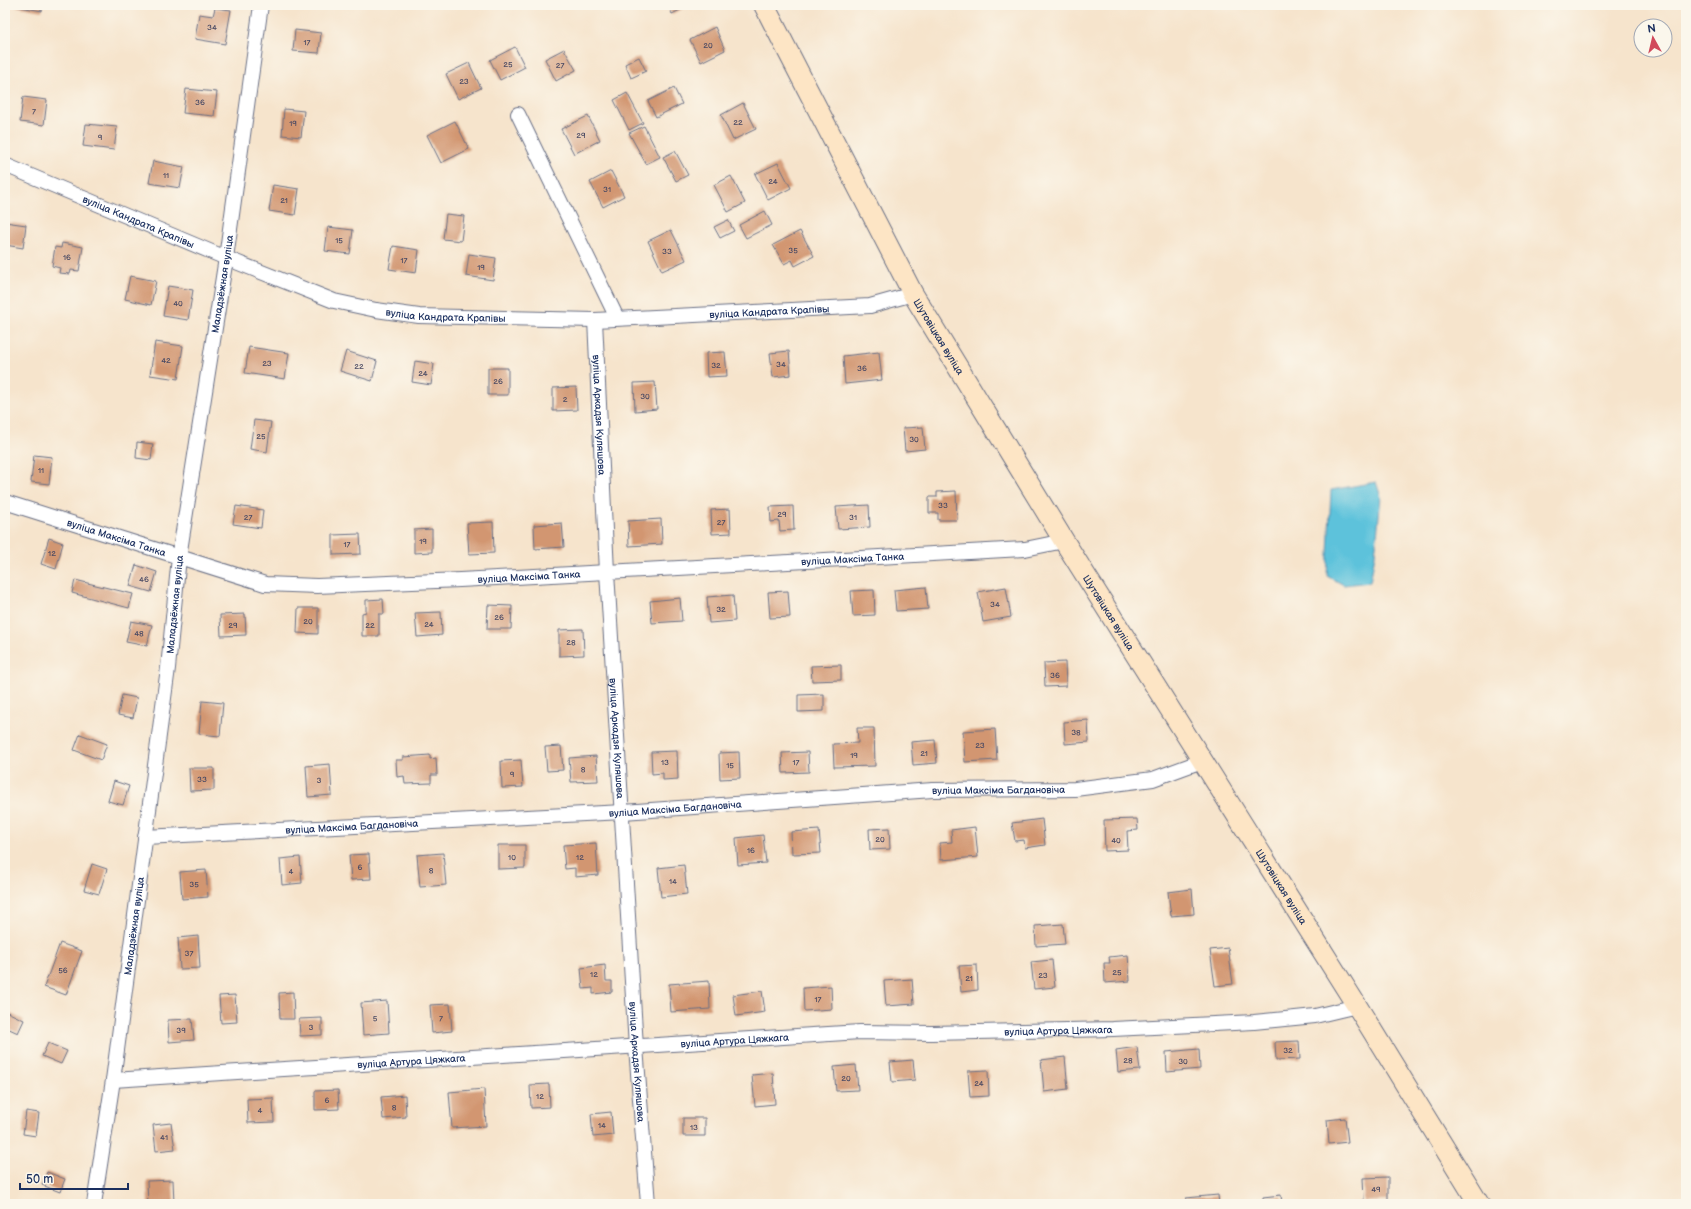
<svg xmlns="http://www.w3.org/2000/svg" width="1691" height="1209" font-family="'Balsamiq Sans',sans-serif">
  <rect width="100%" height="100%" fill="#fbf7ec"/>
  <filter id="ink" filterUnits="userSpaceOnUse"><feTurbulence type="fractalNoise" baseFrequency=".025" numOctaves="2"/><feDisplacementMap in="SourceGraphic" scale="8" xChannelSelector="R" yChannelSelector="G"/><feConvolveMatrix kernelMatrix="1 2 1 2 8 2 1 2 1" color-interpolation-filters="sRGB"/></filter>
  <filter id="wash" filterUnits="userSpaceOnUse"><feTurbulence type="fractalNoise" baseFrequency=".012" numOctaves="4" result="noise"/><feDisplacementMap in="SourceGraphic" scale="16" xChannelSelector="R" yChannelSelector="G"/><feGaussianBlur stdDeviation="0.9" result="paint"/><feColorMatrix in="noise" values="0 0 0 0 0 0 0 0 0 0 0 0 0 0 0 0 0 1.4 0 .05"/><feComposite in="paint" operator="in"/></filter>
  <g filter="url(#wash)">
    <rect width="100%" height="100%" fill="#f6e4cc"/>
    <path fill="#5dc2db" stroke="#3c789c" d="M1376,482L1381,497L1375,555L1370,582L1344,585L1327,576L1331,490Z"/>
    <g id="blocks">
      <path fill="#d29671" d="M15,5H43L42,11L15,6Z
        M668,5H690L672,14Z
        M215,8L231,10L225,44L195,39L199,14L213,16Z
        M715,27L725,50L701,62L690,40Z
        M295,30L321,33L319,53L293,51Z
        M515,47L525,67L500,80L490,60Z
        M564,49L576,70L556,81L545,59Z
        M639,57L646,71L631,78L625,64Z
        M469,63L481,88L458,99L446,74Z
        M674,88L682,104L656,117L648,101Z
        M186,89L217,92L214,116L183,113Z
        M627,93L643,123L629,130L614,100Z
        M23,97L47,100L44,125L20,122Z
        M743,103L756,129L733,140L721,115Z
        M284,109L304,111L301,137L282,135Z
        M588,116L600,140L574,154L561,129Z
        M455,121L469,149L441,163L427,135Z
        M86,124L117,127L114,150L83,146Z
        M644,126L660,157L646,164L629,133Z
        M675,151L688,175L676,181L663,157Z
        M153,161L184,167L180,188L149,183Z
        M778,163L791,188L768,200L755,174Z
        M611,171L624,196L603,207L590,182Z
        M731,176L745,203L728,212L714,185Z
        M273,185L299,189L295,215L269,211Z
        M765,211L772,225L746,238L739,225Z
        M446,214L464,216L461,241L443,239Z
        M728,220L734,231L720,238L714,227Z
        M5,222L26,225L23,248L5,245Z
        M328,227L353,230L350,254L325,251Z
        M671,230L686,260L662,271L648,241Z
        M800,231L814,256L795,266L792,260L784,264L773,245Z
        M62,243L83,247L79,271L71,270L70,274L59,273L60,268L52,266L55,247L61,248Z
        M393,246L419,250L416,273L389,269Z
        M469,254L496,258L493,280L466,276Z
        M130,276L156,281L151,305L125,299Z
        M168,286L193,290L188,320L163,316Z
        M155,342L183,346L178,379L150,375Z
        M249,347L289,353L285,379L245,373Z
        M346,351L377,361L372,381L340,371Z
        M789,351L791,375L773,377L770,353Z
        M725,352L727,376L707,377L706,353Z
        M879,352L882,380L845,384L843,356Z
        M415,361L434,364L431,385L412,382Z
        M488,368H508V395H488Z
        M655,382L657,409L635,411L634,383Z
        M576,387L577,410L553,411V388Z
        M254,420L271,422L267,452L250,449Z
        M923,427L925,449L905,451L903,428Z
        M137,442L153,444L151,460L136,458Z
        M34,455L52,457L49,484L31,482Z
        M956,491L957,520H938V513H929V497H937V492Z
        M869,505L870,527L838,529L836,507Z
        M236,506L263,510L261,528L233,524Z
        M793,506L794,530L780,531L779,521L771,522L770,507Z
        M730,509L731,533L712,534L711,510Z
        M661,519L662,544L629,546L628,521Z
        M493,522L494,553L469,554L467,523Z
        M562,523L564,547L535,549L534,525Z
        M432,529V552L414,553V530Z
        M360,534L361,554L333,555V535Z
        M49,538L63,543L56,569L41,564Z
        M136,565L157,572L151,592L130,586Z
        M75,580L133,594L129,608L72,593Z
        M926,587L928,609L896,611L894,590Z
        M1006,587L1011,617L983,622L978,592Z
        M874,590L875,615L853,616L851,591Z
        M788,591L790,617L770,618L768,592Z
        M733,595L735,621L709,623L707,597Z
        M680,598L682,621L652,623L650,601Z
        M383,599L384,614H379V636H362V613L366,612V600Z
        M488,605L512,606L511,629H487Z
        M298,608H318V634L297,633Z
        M441,612L442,635L417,637L415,613Z
        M245,614L246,635L221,636L220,615Z
        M131,621L152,625L147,646L126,642Z
        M583,629L584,655L559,656V630Z
        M1065,662L1066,686L1045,687L1044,663Z
        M841,665V680L812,681L811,666Z
        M824,694V711L798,712V695Z
        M122,695L137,698L133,718L118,715Z
        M202,701L223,703L220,736L199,734Z
        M1088,720L1089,742L1065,744L1064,722Z
        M857,728H874L875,766L834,767L833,744L858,743Z
        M995,729L997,760L965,762L963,731Z
        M80,734L107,744L101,760L74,750Z
        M935,740L937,763L913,765L911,742Z
        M561,746L563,770L547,771L545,747Z
        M677,751L678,779L663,780V773L652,774L651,752Z
        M739,752L740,778L720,779L719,753Z
        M808,752L809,772L783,773L782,753Z
        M430,755V759L436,758L437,775H431V783L405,784L404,776L397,777L396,760H403V757Z
        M596,756L598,781L571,782L569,758Z
        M521,760L523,787L502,788L501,761Z
        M330,764L332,795L308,797L306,766Z
        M189,768H214V790L190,791Z
        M114,781L129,786L123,805L108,801Z
        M1042,819L1045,845L1025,848L1024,840L1015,841L1012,823Z
        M1137,819L1138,830L1127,831L1128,850L1105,851L1104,820Z
        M975,827L978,857L941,860L940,843L952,842L951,830Z
        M889,828L890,849L870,850L869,829Z
        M819,830L821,853L792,854L791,832Z
        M763,835L766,863L738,865L736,838Z
        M596,843L598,875L575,877V868L565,869L563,845Z
        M498,845H525V868L498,869Z
        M443,853L446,885L420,887L417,855Z
        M369,854L371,879L351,880L349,855Z
        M300,857L302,883L282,885L280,859Z
        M92,864L107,869L99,894L84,890Z
        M684,865L687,894L661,897L658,868Z
        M206,870L208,897L182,899L180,872Z
        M1192,889L1194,914L1171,916L1168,892Z
        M1063,924L1065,944L1036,946L1035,926Z
        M198,936L200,968L180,969L178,938Z
        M60,943L82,951L66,995L44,987Z
        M1228,948L1233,984L1215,986L1210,950Z
        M1128,955L1130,981L1105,983L1104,963H1110L1109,957Z
        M1052,960L1055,987L1034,989L1031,962Z
        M605,965L606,981H612V992L593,994V988L583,989L581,968Z
        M977,965L978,990L961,992L959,966Z
        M912,979L914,1004L886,1006L884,981Z
        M709,981L710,1009L671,1012L669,984Z
        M831,986L832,1009L804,1011L803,988Z
        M762,991L765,1012L736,1016L733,995Z
        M293,992L294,1019H280L279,993Z
        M235,995L237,1022L221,1023L219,996Z
        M387,1001L389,1033L363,1035L361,1003Z
        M450,1004L452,1031L432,1033L430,1005Z
        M5,1011L24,1020L18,1033L5,1027Z
        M322,1018V1035L300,1036L299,1019Z
        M192,1019L194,1040L169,1042L168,1020Z
        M1299,1041L1300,1059L1276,1060L1275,1042Z
        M48,1043L67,1051L61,1064L42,1056Z
        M1137,1047L1140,1070L1118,1072L1116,1050Z
        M1199,1049L1200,1069L1167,1072L1166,1052Z
        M1065,1057L1068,1089L1044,1092L1041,1060Z
        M913,1060L915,1080L892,1082L890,1062Z
        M856,1065L858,1090L836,1091L834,1067Z
        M988,1070L989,1096L970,1097L968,1071Z
        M773,1073L775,1104L755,1106L752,1075Z
        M549,1084L550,1107L531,1108L530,1085Z
        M484,1089L486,1126L452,1128L449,1092Z
        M338,1090L339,1109L315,1110V1091Z
        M405,1095L406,1117L383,1119L381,1097Z
        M273,1098L274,1122L248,1123L247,1099Z
        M26,1111L39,1113L36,1136L23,1134Z
        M611,1112L613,1135L593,1137L591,1114Z
        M683,1118H705V1136H683Z
        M1345,1118L1348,1142L1329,1144L1327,1120Z
        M171,1123L175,1149L156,1151L153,1125Z
        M47,1172L65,1179L60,1192L42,1185Z
        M1388,1177V1201L1364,1202L1363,1178Z
        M173,1180L174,1204H148L147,1181Z
        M1218,1195L1219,1204H1187L1186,1198Z
        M1281,1195L1282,1204H1256V1201H1263V1197Z"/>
    </g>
  </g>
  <g filter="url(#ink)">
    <use href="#blocks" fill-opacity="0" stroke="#686e84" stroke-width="1"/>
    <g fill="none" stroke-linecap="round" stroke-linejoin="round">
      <defs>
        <g id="minor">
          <path d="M518,114L617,318"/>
          <path id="s1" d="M5,165L226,258L334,301L376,310L419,316L595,320L870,306L913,294"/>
          <path id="s2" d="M595,320L607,572L636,1047L648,1204"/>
          <path id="s3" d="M5,502L265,584L317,586L460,580L1025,549L1064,541"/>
          <path id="s4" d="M145,837L623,812L933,790L1075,789L1153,779L1202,761"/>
          <path id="s5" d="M113,1080L860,1032L931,1033L1113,1029L1254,1022L1315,1016L1357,1006"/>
          <path id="s6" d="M94,1204L113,1080L168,668L179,557L226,258L261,5"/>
        </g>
        <g id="secondary">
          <path id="s7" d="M764,5L913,294L1064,541L1357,1006L1479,1204"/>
        </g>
      </defs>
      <use href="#minor" stroke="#686e84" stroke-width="16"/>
      <use href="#secondary" stroke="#686e84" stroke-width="22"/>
      <use href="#minor" stroke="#fff" stroke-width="14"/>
      <use href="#secondary" stroke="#fde5c5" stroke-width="20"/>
    </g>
  </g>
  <g text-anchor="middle" stroke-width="4" stroke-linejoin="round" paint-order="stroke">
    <g font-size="8" fill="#494963">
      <text x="212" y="30">34</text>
      <text x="307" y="45">17</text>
      <text x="708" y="48">20</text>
      <text x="508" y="67">25</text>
      <text x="560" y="68">27</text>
      <text x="464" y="84">23</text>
      <text x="200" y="105">36</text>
      <text x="34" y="114">7</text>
      <text x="738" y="125">22</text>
      <text x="293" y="126">19</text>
      <text x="581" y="138">29</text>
      <text x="100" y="140">9</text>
      <text x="166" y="178">11</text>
      <text x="773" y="184">24</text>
      <text x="607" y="192">31</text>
      <text x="284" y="203">21</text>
      <text x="339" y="243">15</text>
      <text x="793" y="253">35</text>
      <text x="667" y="254">33</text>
      <text x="67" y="260">16</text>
      <text x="404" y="263">17</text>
      <text x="481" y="270">19</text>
      <text x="178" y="306">40</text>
      <text x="166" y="363">42</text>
      <text x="267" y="366">23</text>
      <text x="781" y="367">34</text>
      <text x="716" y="368">32</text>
      <text x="359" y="369">22</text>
      <text x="862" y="371">36</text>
      <text x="423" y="376">24</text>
      <text x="498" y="384">26</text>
      <text x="645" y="399">30</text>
      <text x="565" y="402">2</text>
      <text x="261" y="439">25</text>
      <text x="914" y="442">30</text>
      <text x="41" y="473">11</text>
      <text x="943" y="508">33</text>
      <text x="782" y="517">29</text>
      <text x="248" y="520">27</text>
      <text x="853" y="520">31</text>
      <text x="721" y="525">27</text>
      <text x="423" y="544">19</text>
      <text x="347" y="547">17</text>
      <text x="52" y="556">12</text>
      <text x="144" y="582">46</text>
      <text x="995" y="607">34</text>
      <text x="721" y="612">32</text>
      <text x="499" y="620">26</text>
      <text x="308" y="624">20</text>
      <text x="429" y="627">24</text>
      <text x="233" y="628">29</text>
      <text x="370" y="628">22</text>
      <text x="139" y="636">48</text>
      <text x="571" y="645">28</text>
      <text x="1055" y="678">36</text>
      <text x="1076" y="735">38</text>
      <text x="980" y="748">23</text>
      <text x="924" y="756">21</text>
      <text x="854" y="758">19</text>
      <text x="665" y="765">13</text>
      <text x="796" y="765">17</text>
      <text x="730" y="768">15</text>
      <text x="583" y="772">8</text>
      <text x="512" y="777">9</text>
      <text x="202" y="782">33</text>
      <text x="319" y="783">3</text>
      <text x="880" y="842">20</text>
      <text x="1116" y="843">40</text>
      <text x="751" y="853">16</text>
      <text x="512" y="860">10</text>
      <text x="580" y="860">12</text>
      <text x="360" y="870">6</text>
      <text x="431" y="873">8</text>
      <text x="291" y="874">4</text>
      <text x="673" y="884">14</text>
      <text x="194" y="887">35</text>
      <text x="189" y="956">37</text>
      <text x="63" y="973">56</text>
      <text x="1117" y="975">25</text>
      <text x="594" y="977">12</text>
      <text x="1043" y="978">23</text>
      <text x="969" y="981">21</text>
      <text x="818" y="1002">17</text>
      <text x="375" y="1021">5</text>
      <text x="441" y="1021">7</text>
      <text x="311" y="1030">3</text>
      <text x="181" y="1033">39</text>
      <text x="1288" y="1053">32</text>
      <text x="1128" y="1063">28</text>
      <text x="1183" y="1064">30</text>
      <text x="846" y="1081">20</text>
      <text x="979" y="1086">24</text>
      <text x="540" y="1099">12</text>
      <text x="327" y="1103">6</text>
      <text x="394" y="1110">8</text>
      <text x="260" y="1113">4</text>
      <text x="602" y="1128">14</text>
      <text x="694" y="1130">13</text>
      <text x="164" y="1140">41</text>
      <text x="1376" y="1192">49</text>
    </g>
    <g font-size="10" fill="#1b2f5e" stroke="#fbf7ec">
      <text dy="4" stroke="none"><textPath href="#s1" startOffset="145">вуліца Кандрата Крапівы</textPath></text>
      <text dy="4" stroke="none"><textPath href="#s6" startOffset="929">Маладзёжная вуліца</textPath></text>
      <text dy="4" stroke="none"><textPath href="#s1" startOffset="793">вуліца Кандрата Крапівы</textPath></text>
      <text dy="4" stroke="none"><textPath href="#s1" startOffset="469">вуліца Кандрата Крапівы</textPath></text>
      <text dy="4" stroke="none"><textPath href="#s7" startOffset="375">Шутовіцкая вуліца</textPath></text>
      <text dy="4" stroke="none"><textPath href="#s2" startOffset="95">вуліца Аркадзя Куляшова</textPath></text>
      <text dy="4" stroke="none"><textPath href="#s3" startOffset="117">вуліца Максіма Танка</textPath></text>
      <text dy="4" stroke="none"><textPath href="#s3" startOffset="861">вуліца Максіма Танка</textPath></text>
      <text dy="4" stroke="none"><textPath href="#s3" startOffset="537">вуліца Максіма Танка</textPath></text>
      <text dy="4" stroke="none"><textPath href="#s6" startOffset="605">Маладзёжная вуліца</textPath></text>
      <text dy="4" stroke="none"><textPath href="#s7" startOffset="699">Шутовіцкая вуліца</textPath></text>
      <text dy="4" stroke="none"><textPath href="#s2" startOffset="419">вуліца Аркадзя Куляшова</textPath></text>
      <text dy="4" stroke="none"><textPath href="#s4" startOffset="855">вуліца Максіма Багдановіча</textPath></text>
      <text dy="4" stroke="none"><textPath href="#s4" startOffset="531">вуліца Максіма Багдановіча</textPath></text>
      <text dy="4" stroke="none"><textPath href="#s4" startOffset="207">вуліца Максіма Багдановіча</textPath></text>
      <text dy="4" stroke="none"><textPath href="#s7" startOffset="1023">Шутовіцкая вуліца</textPath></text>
      <text dy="4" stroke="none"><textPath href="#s6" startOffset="281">Маладзёжная вуліца</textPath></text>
      <text dy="4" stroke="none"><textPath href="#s5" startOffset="947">вуліца Артура Цяжкага</textPath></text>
      <text dy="4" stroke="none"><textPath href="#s5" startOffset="623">вуліца Артура Цяжкага</textPath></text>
      <text dy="4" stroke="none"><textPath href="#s2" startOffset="743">вуліца Аркадзя Куляшова</textPath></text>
      <text dy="4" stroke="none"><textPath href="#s5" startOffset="299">вуліца Артура Цяжкага</textPath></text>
    </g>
  </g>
  <rect width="1691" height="1209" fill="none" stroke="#fbf7ec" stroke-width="20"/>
  <g transform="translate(1653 38) rotate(352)"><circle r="19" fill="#fbf7ec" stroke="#a1a7b3"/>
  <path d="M0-3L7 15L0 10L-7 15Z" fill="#d1495b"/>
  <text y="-6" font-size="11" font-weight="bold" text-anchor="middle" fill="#1b2f5e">N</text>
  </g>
  <path d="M20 1183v6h108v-6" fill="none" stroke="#1b2f5e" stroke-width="2"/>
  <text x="26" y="1183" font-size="12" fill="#1b2f5e" stroke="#fbf7ec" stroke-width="3" paint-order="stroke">50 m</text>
</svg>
